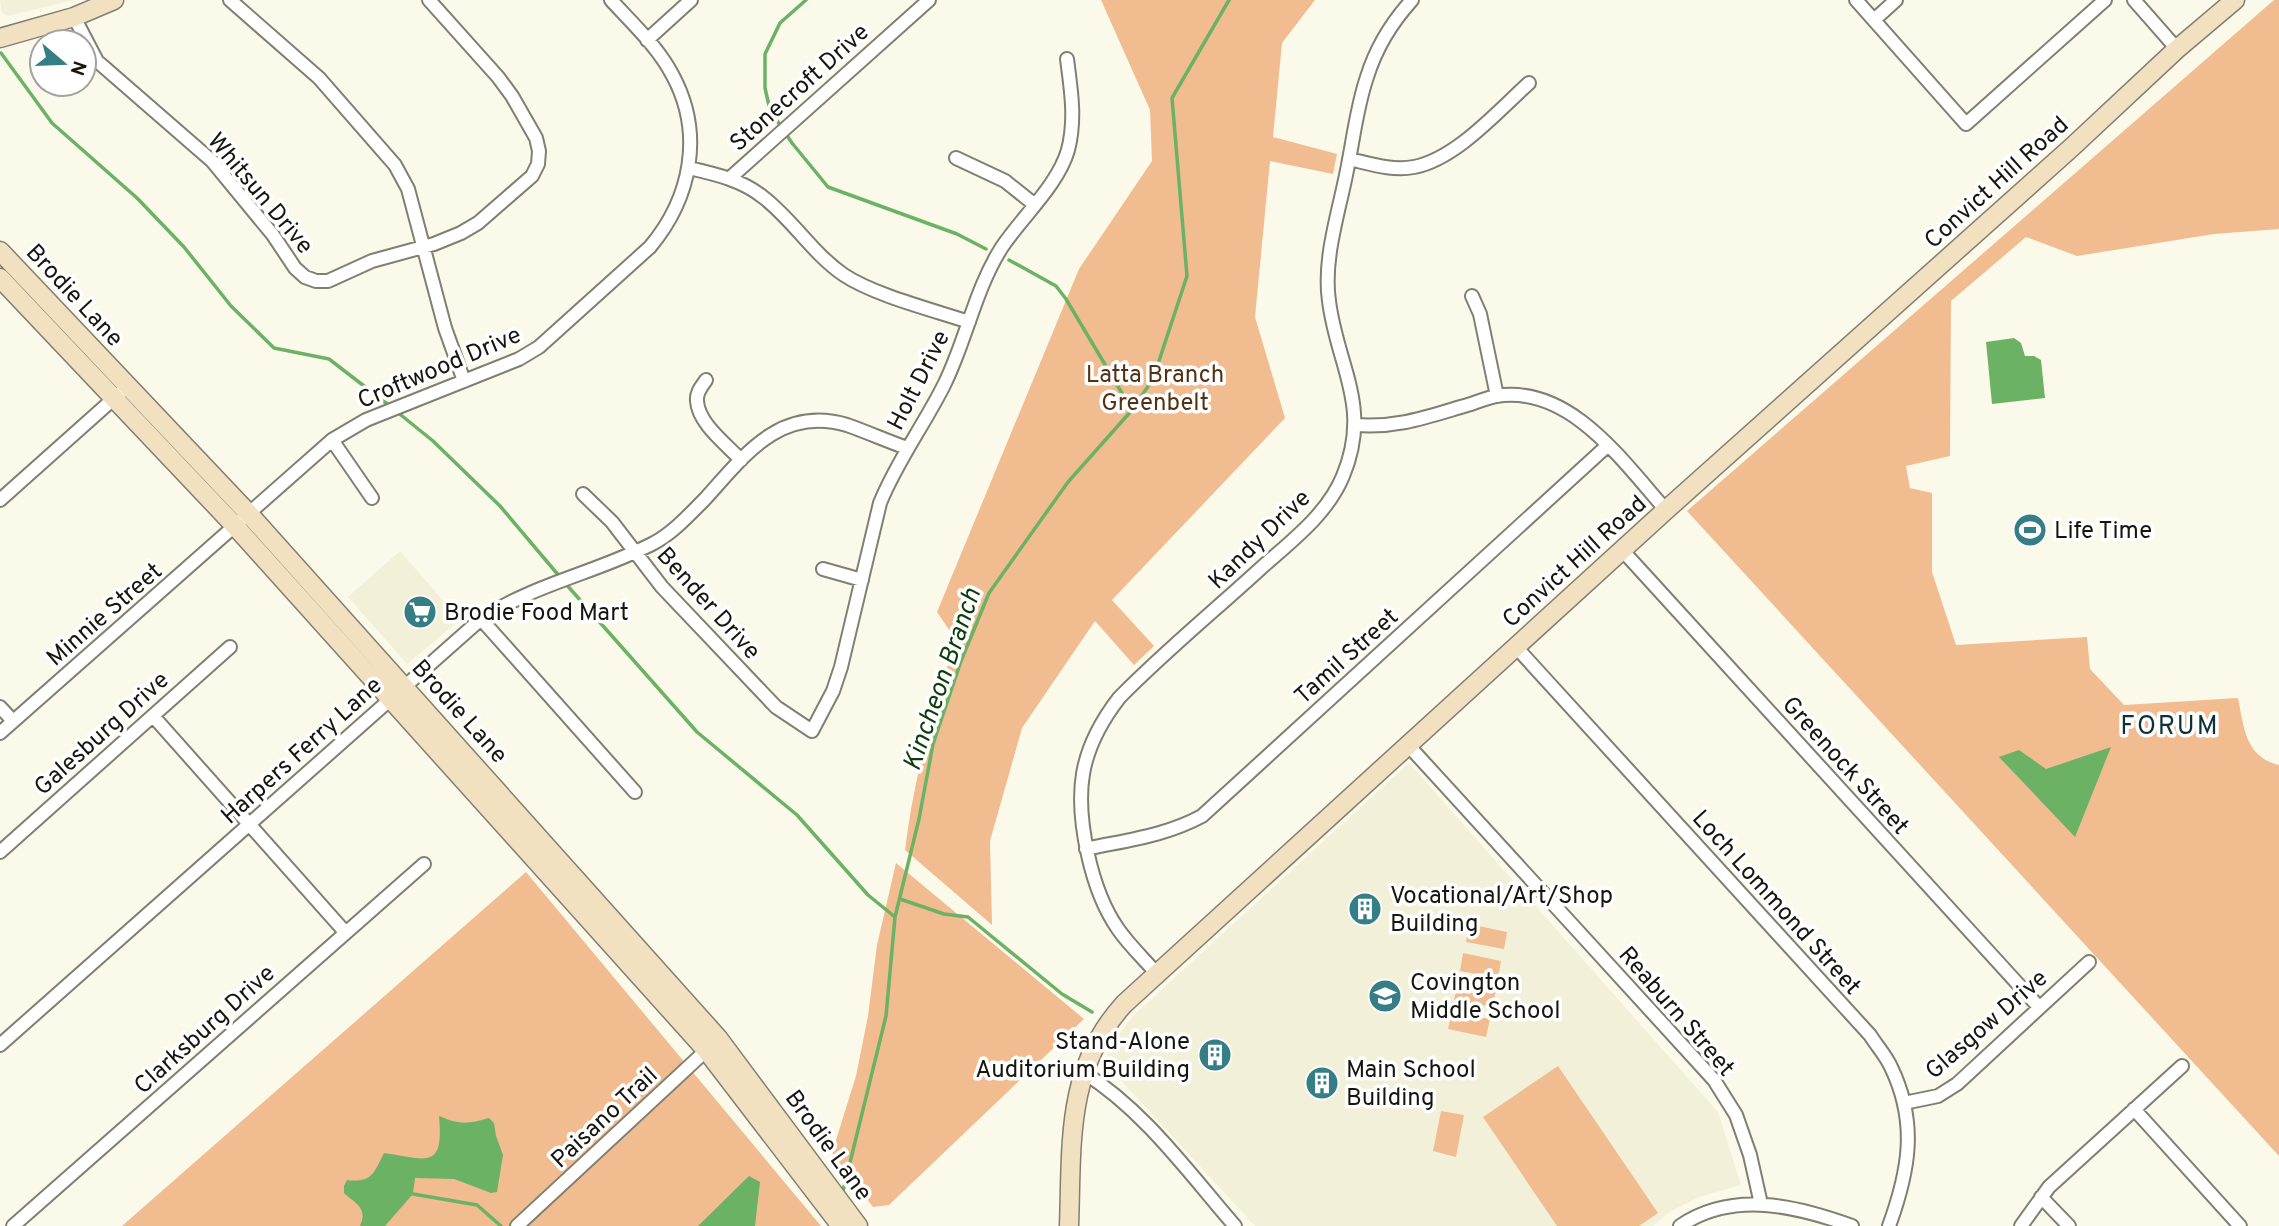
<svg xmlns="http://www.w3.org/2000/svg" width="2279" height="1226" font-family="Overpass,sans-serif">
  <rect width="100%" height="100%" fill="#fbf9ea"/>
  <path fill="#f3f0d9" d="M0,0H73L8,16L2,13Z
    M400,551L460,620L407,664L348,597Z
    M1409,763L1718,1112L1741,1185L1699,1197L1669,1212L1653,1226H1255L1104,1062L1111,1044L1134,1015Z"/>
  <path fill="#f1bc90" d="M1101,0H1315L1282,43L1273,137L1337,154L1333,174L1270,161L1255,317L1285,418L1112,600L1154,646L1134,665L1095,621L1022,728L990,841L992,925L905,850C914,776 933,710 956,640L937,612L1079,269L1152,161L1150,110Z
    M2274,0H2279V229L2214,234L2077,256L2026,237L1951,301L1950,456L1906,466L1910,488L1932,493V572L1956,645L2087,637L2090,669L2124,705L2238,698C2244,727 2245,757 2279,765V1156L1687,511Z
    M896,863L1084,1019L889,1205L873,1207L832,1153L856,1076L868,1016L877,945Z
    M526,872L821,1226H122Z
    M1469,924L1507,932L1504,949L1466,942Z
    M1463,953L1501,961L1498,978L1460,971Z
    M1458,982L1496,990L1492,1007L1454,1000Z
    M1452,1012L1490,1019L1486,1037L1448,1029Z
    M1558,1066L1658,1213L1639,1226H1557L1483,1117Z
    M1441,1111L1464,1115L1456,1157L1433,1151Z"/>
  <path fill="#6cb265" d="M2014,338L2021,343L2025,356H2034L2041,360L2045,398L1992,404L1986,342Z
    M2111,747L2075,837L1999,757L2019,750L2046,769Z
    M439,1116C460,1125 468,1124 489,1118L494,1123L496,1136L503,1155L497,1192L491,1193L454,1179L415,1178L413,1194L385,1226H360C368,1208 356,1204 344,1193V1186L347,1180C372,1183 374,1173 384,1153C427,1159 444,1171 439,1116Z
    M749,1176L760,1182L755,1226H698Z"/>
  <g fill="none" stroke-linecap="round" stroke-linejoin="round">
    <path stroke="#6cb265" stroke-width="3.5" d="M806,0L780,23L765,54V88L770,110L792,143L828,187L957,234L986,249
      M1,53L52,123L137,198L184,247L231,306L274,348L329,359L390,406
      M1009,260L1056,286L1066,299L1132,410
      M396,411L433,441L500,506L560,577
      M565,583L697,732L797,815L868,895L895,917
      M900,899L944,914L968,917L1062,994L1092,1012
      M413,1194L477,1205L501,1226
      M842,1195L886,1016L895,917L919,819L933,744L961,661L989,593L1068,482L1132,410L1153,379L1187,276L1172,98L1229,0"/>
    <defs>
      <path id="street" d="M230,0L319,78L395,165L408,189L445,328L464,381
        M1856,0L1966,124L2105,0
        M2134,0L2177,49
        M74,17L97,61L212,161L273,235L295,268L305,277L316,281H328L372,261L434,244L461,233L478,223L532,176L538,164L539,151L536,138L512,96L498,77L429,0
        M1874,20L1896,0
        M647,40L691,0
        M956,158L1005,181L1035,205
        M1349,159C1371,164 1392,171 1414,167C1456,159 1498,111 1529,83
        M689,168C715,174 742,180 763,197C793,220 813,254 844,275C874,295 933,310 969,322
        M730,178L929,0
        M1472,296L1480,314L1497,396
        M706,380C702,386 696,392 697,401C698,423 726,444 741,460
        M1356,425C1400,428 1429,416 1471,404C1479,401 1488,398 1496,396C1570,384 1623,462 1666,510
        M332,440L372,498
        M583,494L612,522L662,587L776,707L812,731L833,691L841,667L880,503C897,461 924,425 944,385C966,341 975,289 1002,247C1022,217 1058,185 1068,150C1076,119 1071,90 1067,59
        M0,500L120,393
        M1623,551L2039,1007
        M823,569L862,580
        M481,619L635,792
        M1516,647L1870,1035C1877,1046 1886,1056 1891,1067C1918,1123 1909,1171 1889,1226
        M0,707L13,721
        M153,716L345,932
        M0,733L332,440L366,420L519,359L539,347L650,247C691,198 704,134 673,76C658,47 633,24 611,0
        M1408,745L1714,1080L1736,1115L1750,1155L1761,1204
        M1086,849C1127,840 1165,836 1202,816L1607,446
        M0,852L230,647
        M1157,974C1144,959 1129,945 1118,929C1102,906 1094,882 1088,855C1074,792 1079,750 1119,698C1163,653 1213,612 1260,569C1290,542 1327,515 1343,476C1372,406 1337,366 1329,301C1323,260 1338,215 1346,175C1353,143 1356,109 1367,77C1376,48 1392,22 1412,0
        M0,1045L481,619C537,583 595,573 652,544C673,533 689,515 705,499C744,456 780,405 847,425C867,432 887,441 907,448
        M1083,1072C1145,1111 1188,1172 1235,1226
        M1904,1103L1938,1096L1957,1084L2089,962
        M2134,1109L2240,1226
        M2041,1197L2069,1226
        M13,1226L424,864
        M517,1226L712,1045
        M1680,1226C1733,1190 1797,1206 1852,1226
        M2021,1226L2049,1187L2182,1066"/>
      <path id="secondary" d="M0,38L74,17L114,0
        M0,251L249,514L718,1038L858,1226
        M0,278L235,526L707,1051L841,1226
        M1069,1226C1072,1145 1065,1069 1124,1004L1666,510L2071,148L2177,49L2235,0"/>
    </defs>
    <use href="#street" stroke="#807f71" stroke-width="16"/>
    <use href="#secondary" stroke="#807f71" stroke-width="21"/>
    <use href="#street" stroke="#fff" stroke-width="12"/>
    <use href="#secondary" stroke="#f1e1c0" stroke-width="18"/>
  </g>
  <defs>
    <symbol id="stadium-disc" viewBox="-11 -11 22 22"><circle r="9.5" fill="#367e85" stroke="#fff"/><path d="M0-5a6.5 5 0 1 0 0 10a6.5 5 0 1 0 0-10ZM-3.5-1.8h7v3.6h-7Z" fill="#fff"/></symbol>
    <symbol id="supermarket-disc" viewBox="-11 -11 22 22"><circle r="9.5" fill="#367e85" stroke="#fff"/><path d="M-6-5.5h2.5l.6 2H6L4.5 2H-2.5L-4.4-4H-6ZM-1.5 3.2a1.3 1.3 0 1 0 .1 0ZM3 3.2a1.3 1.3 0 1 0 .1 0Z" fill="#fff"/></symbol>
    <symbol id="building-disc" viewBox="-11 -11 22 22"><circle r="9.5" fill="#367e85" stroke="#fff"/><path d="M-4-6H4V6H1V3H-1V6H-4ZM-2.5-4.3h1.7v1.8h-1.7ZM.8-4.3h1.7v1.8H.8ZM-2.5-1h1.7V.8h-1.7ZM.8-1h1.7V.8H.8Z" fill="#fff"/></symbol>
    <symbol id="school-disc" viewBox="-11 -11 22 22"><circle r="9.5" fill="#367e85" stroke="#fff"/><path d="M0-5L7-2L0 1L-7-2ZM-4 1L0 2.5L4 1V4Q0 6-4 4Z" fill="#fff"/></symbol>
  </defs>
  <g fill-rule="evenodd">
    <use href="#stadium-disc" x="2011" y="511" width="38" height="38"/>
    <use href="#supermarket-disc" x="401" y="593" width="38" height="38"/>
    <use href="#building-disc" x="1346" y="890" width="38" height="38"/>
    <use href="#school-disc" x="1366" y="977" width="38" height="38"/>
    <use href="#building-disc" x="1196" y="1036" width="38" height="38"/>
    <use href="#building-disc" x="1303" y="1064" width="38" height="38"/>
  </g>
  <g text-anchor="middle" stroke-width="7" stroke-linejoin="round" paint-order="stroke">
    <g font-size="24" fill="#161610" stroke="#fff">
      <text transform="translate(799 87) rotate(-42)" y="8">Stonecroft Drive</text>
      <text transform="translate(1996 182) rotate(-42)" y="8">Convict Hill Road</text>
      <text transform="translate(261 193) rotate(50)" y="8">Whitsun Drive</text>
      <text transform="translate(75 295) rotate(47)" y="8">Brodie Lane</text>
      <text transform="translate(439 367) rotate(-23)" y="8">Croftwood Drive</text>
      <text transform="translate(918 380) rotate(-63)" y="8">Holt Drive</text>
      <text transform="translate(1259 539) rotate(-44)" y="8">Kandy Drive</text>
      <text transform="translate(1574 561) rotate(-42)" y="8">Convict Hill Road</text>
      <text transform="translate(709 603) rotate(48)" y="8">Bender Drive</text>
      <text transform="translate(104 614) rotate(-41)" y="8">Minnie Street</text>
      <text transform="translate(1346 656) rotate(-42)" y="8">Tamil Street</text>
      <text transform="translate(460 711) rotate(48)" y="8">Brodie Lane</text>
      <text transform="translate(101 733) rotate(-42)" y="8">Galesburg Drive</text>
      <text transform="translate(301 750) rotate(-42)" y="8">Harpers Ferry Lane</text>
      <text transform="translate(1846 765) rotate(48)" y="8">Greenock Street</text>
      <text transform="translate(1777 902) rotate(48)" y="8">Loch Lommond Street</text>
      <text transform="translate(1677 1011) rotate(49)" y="8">Reaburn Street</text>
      <text transform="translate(1986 1024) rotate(-41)" y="8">Glasgow Drive</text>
      <text transform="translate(204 1029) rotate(-42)" y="8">Clarksburg Drive</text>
      <text transform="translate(604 1117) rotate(-43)" y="8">Paisano Trail</text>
      <text transform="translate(829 1145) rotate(54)" y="8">Brodie Lane</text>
    </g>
    <g font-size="24" fill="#533214" stroke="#fff">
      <text x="1155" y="382">Latta Branch<tspan x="1155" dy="28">Greenbelt</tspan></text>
    </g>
    <g font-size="24" fill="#161610" stroke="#fff" text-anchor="start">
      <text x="2054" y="538">Life Time</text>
      <text x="444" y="620">Brodie Food Mart</text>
      <text x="1390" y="903">Vocational/Art/Shop<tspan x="1390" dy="28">Building</tspan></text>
      <text x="1410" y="990">Covington<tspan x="1410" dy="28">Middle School</tspan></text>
      <text x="1190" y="1049" text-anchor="end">Stand-Alone<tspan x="1190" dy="28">Auditorium Building</tspan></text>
      <text x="1346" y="1077">Main School<tspan x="1346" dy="28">Building</tspan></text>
    </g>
    <g font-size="26" font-style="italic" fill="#0c3d08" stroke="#fff">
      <text transform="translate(941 679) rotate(-71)" y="9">Kincheon Branch</text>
    </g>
    <g font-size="26" letter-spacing="2" fill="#0d3134" stroke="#fff">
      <text x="2170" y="734">FORUM</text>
    </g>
  </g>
  <g transform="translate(63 63) rotate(109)"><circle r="33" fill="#ffffff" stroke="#a2a29f" stroke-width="2"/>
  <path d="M0-5L12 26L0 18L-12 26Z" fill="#367e85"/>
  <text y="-10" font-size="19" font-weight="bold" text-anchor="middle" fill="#161610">N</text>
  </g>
</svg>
